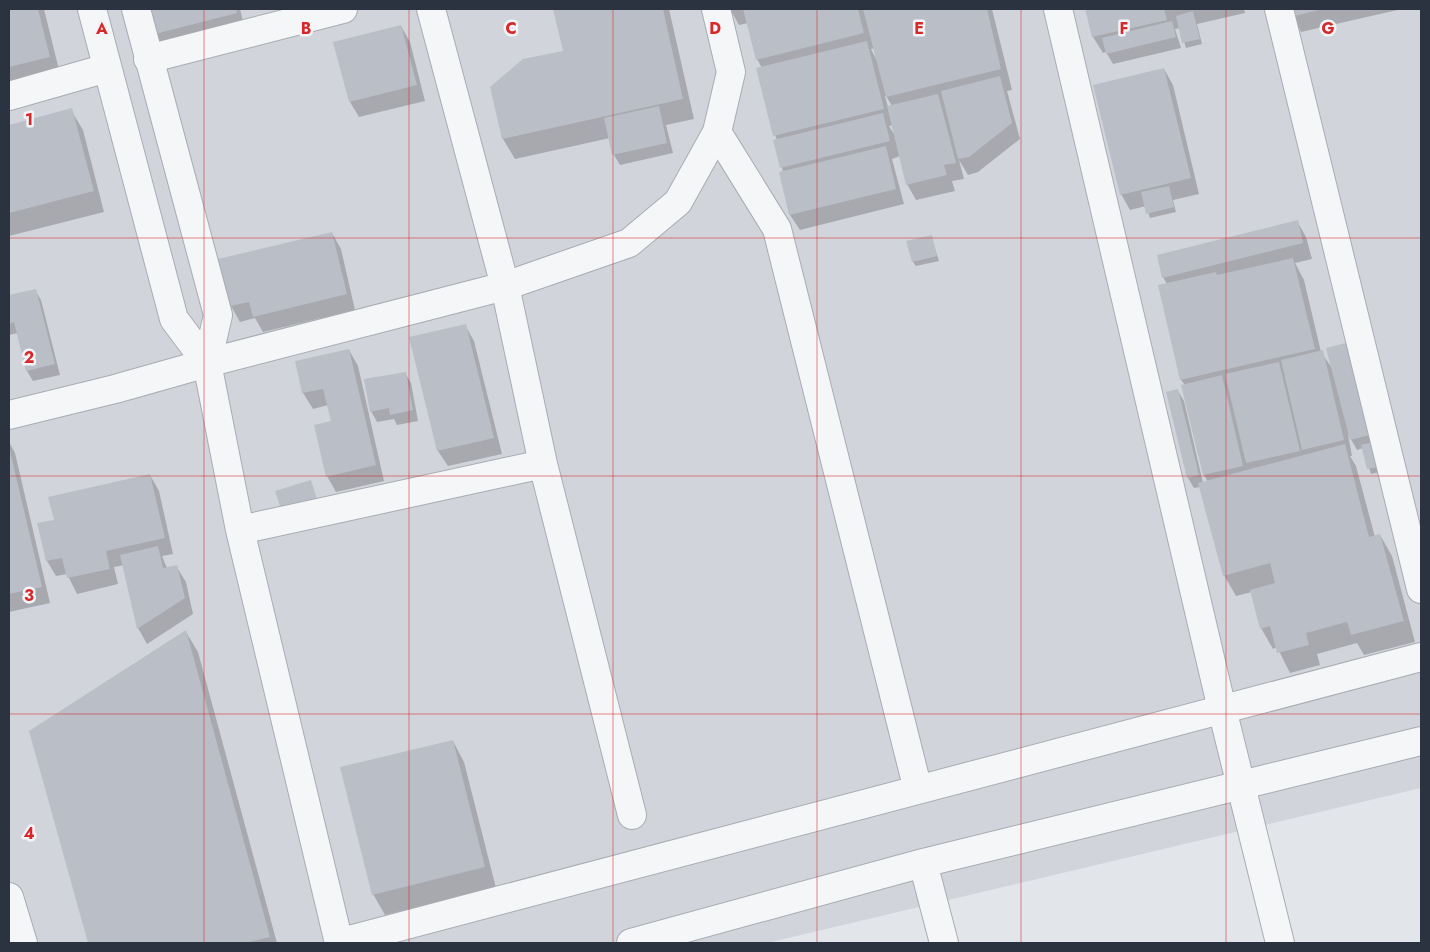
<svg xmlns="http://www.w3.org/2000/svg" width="1430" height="952" font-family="Jost,sans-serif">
  <rect width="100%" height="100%" fill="#e2e5e9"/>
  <path fill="#d1d4db" d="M9,9H1421V788L767,943H9Z"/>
  <path fill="#0003" fill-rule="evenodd" d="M9,9H44L61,78L9,90Z
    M145,9H240L245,29L161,50Z
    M554,9H669L694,119L666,125L673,153L620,165L614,155L610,138L515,159L503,139L491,87L564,51Z
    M730,9H992L1012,90L1007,91L1020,139L978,172L968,175L959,160L964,179L952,181L955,191L916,200L907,184L900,156L892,159L904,204L800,230L790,215L780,173L783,172L777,141L757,69L762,68L757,59L748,23L739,25ZM875,48L876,59L871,49ZM885,96H886L892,106L888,107ZM893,125L894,134L889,126Z
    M1087,9H1244L1245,13L1197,24L1202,44L1186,48L1180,28L1175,29L1181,48L1113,64L1106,52L1103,53L1093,37Z
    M1290,9H1402L1301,32Z
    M401,26L410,42L425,101L359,117L350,102Z
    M1164,69L1173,85L1199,194L1173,200L1176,212L1150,218L1146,206L1130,210L1121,194Z
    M71,110L83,130L104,212L9,236V126Z
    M1297,221L1306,237L1312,259L1295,263L1304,280L1321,352L1332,368L1349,344L1380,472L1371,474L1363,448L1357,450L1348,434L1352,456H1350L1356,466L1375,537L1380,535L1392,556L1415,642L1364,655L1357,643L1317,654L1320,665L1290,673L1277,647L1273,649L1261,628L1252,592L1236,596L1224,575L1200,487L1194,488L1188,478L1168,393L1178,391L1184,401L1203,483L1208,482L1204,475L1185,385L1181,380L1167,284L1163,277Z
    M332,233L341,249L355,310L263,332L255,318L240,322L231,306L220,260Z
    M931,236L939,261L916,266L913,262Z
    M35,290L41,300L60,375L33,381L27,371L18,333L9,335V296Z
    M465,325L474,341L502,454L448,466L438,451L411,338Z
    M349,350L358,366L384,481L336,492L327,476L332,422L328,405L313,409L303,393L296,362Z
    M405,373L411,383L418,421L397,425L394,419L377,422L371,411Z
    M9,442L15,453L50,603L9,612Z
    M150,475L159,491L173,554L162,556L167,568L176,566L186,582L193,614L147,644L138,628L124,565L114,567L118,584L77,594L67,574L56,576L47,561L55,521Z
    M310,482L323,514L277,492Z
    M186,632L198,652L277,943H89L30,732Z
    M453,741L464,762L496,888L385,915L373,894Z"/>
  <path fill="#babec6" d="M9,9H38L50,57L9,67Z
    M144,9H236L237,13L151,35Z
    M553,9H663L683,99L502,139L490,87L523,59L563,51Z
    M743,9H858L864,33L756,60Z
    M863,9H987L1001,69L886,97Z
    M1085,9H1164L1167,20L1092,37Z
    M1289,9H1323L1291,17Z
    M1193,11L1200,39L1182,43L1176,16Z
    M1172,21L1176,37L1106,54L1102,38Z
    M401,25L417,85L349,102L333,42Z
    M867,41L884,109L773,136L756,68Z
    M1164,68L1191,178L1120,195L1093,85Z
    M1000,76L1012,123L969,157L958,159L941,91Z
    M938,94L956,163L944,165L947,175L906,185L887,106Z
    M659,106L667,143L612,155L604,118Z
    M72,108L94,191L9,213V125Z
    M883,113L890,141L780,168L773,140Z
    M886,146L896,189L789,215L779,172Z
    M1169,186L1174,207L1146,214L1141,192Z
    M1298,220L1303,243L1162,278L1157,255Z
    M332,232L347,294L253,317L249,302L230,306L218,259Z
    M932,235L937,256L912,262L906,241Z
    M1293,258L1315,349L1180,380L1158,285L1216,272L1217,275Z
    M36,289L55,364L26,371L14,322L9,324V295Z
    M466,324L494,438L437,451L409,337Z
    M1350,342L1374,434L1350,440L1326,348Z
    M349,349L376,465L326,477L314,425L331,421L323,389L302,393L295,361Z
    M1323,350L1344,440L1302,450L1281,360Z
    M1279,362L1300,451L1246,463L1225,374Z
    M406,372L413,410L390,415L389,408L370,412L364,379Z
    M1222,375L1243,466L1203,475L1181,385Z
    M1178,389L1199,475L1187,478L1166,392Z
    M1373,442L1378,467L1367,469L1361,445Z
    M1345,444L1369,537L1380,534L1404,621L1351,635L1347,622L1306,633L1309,645L1277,653L1270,626L1260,629L1250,590L1275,583L1270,563L1223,576L1198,483Z
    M9,447L42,587L9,594Z
    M150,474L165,538L106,551L110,569L67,578L62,558L46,561L37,523L54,520L48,497Z
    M311,480L318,503L283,515L275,491Z
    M158,546L163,568L177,565L185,598L137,629L120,555Z
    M186,630L270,937L245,943H88L29,731Z
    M453,740L485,867L372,895L340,767Z"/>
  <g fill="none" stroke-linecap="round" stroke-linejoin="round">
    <defs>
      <path id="minor" d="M1058,9L1222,709L1280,943
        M1279,9L1421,589
        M148,59L343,9
        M9,96L107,68
        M717,132L777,229L918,790
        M505,286L543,464L632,815
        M9,415L115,389L207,363L240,530L339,943
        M240,530L543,464
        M923,863L944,943
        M9,897L23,943
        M338,943L1421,657
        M631,943L923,863L1421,741"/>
      <path id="tertiary" d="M92,9L174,319L207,363
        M136,9L218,315L207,363
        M431,9L505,286
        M207,363L505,286L629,243L678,202L717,132L731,72L716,9"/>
    </defs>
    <use href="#minor" stroke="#a8acb3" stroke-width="30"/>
    <use href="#tertiary" stroke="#a8acb3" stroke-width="30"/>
    <use href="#minor" stroke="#f5f6f8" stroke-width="28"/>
    <use href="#tertiary" stroke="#f5f6f8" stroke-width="28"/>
  </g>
  <path fill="none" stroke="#d62828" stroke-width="1" stroke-opacity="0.55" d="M204,9V943M409,9V943M613,9V943M817,9V943M1021,9V943M1226,9V943M9,238H1421M9,476H1421M9,714H1421"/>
  <g font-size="16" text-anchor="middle" font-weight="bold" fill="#d62828" stroke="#f2f4f7" stroke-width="5" stroke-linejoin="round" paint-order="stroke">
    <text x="102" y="34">A</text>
    <text x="306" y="34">B</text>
    <text x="511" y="34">C</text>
    <text x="715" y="34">D</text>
    <text x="919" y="34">E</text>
    <text x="1124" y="34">F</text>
    <text x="1328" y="34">G</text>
    <text x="29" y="125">1</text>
    <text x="29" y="363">2</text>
    <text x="29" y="601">3</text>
    <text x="29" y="839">4</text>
  </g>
  <rect width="1430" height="952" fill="none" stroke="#2c3340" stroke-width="20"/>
</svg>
